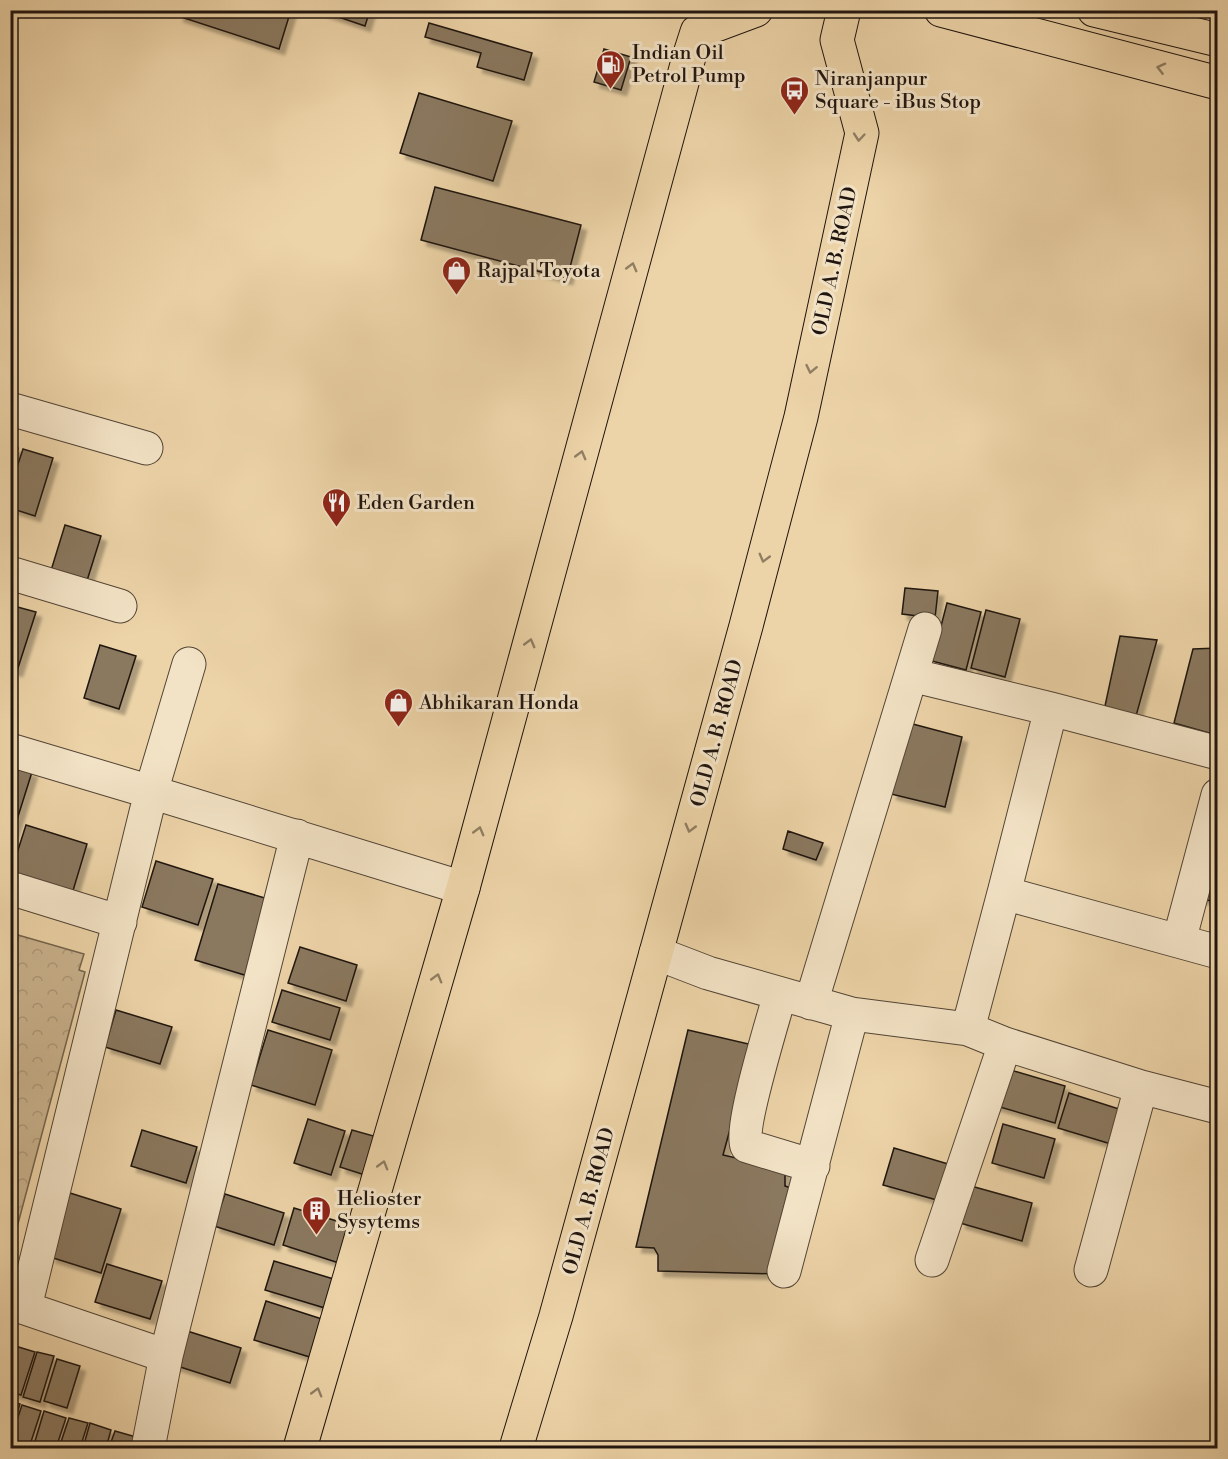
<svg xmlns="http://www.w3.org/2000/svg" width="1228" height="1459" font-family="'Libre Bodoni',serif">
  <defs>
    <pattern id="park-crowns" width="20" height="18" patternUnits="userSpaceOnUse" patternTransform="scale(1.5)"><rect width="20" height="18" fill="#cab38e"/><path d="M2 6a3 3 0 1 1 6 0M12 15a3 3 0 1 1 6 0" fill="none" stroke="#ad9979"/></pattern>
    <filter id="shadow"><feDropShadow dx="5.5" dy="5.5" stdDeviation="1.5" flood-color="#0004"/></filter>
  </defs>
  <rect width="100%" height="100%" fill="#edd4a8"/>
  <filter id="stains"><feTurbulence type="fractalNoise" baseFrequency=".00333" numOctaves="4"/><feColorMatrix values="0 0 0 0 .2 0 0 0 0 .09 0 0 0 0 .02 0 0 0 .5 -.17"/></filter>
  <radialGradient id="worn" r=".72"><stop offset=".6" stop-color="#630" stop-opacity="0"/><stop offset="1" stop-color="#630" stop-opacity=".3"/></radialGradient>
  <path fill="url(#park-crowns)" stroke="#74644e" stroke-width="1.5" d="M11,933L84,954L79,970L85,972L11,1250Z"/>
  <path fill="#8a785f" stroke="#1f140f" stroke-width="1.5" filter="url(#shadow)" d="M180,10H291L279,49L178,16Z
    M318,10H370L365,26Z
    M429,23L532,53L524,80L477,67L481,53L425,37Z
    M604,49L631,57L621,90L594,82Z
    M419,93L512,121L493,181L400,153Z
    M435,187L581,225L567,279L421,240Z
    M10,446L18,448L10,471Z
    M23,449L53,458L35,516L10,508V488Z
    M65,525L101,536L85,587L49,577Z
    M905,588L938,591L935,618L902,614Z
    M947,603L981,612L966,670L932,661Z
    M10,605L36,612L17,671L10,669Z
    M986,610L1020,619L1005,677L971,668Z
    M1120,636L1157,640L1136,716L1105,706Z
    M100,645L136,656L119,709L84,698Z
    M1218,648V729L1216,735L1174,723L1193,649Z
    M909,723L962,737L945,807L891,794Z
    M10,766L32,772L10,842Z
    M26,825L87,844L72,894L10,875Z
    M788,831L823,843L816,860L783,849Z
    M1218,839V903L1200,898Z
    M156,861L213,879L198,925L142,907Z
    M218,884L275,901L251,977L195,960Z
    M300,947L357,965L346,1001L288,983Z
    M282,990L340,1008L330,1040L272,1022Z
    M116,1010L172,1027L160,1064L105,1047Z
    M268,1030L332,1050L315,1105L251,1085Z
    M688,1030L753,1045L723,1155L785,1169V1186L799,1191L777,1274L658,1271V1255L654,1248L636,1247Z
    M1004,1068L1065,1086L1055,1123L993,1105Z
    M1069,1093L1122,1110L1111,1144L1058,1128Z
    M308,1119L345,1131L331,1175L294,1163Z
    M1003,1124L1055,1139L1044,1178L992,1163Z
    M142,1130L197,1147L186,1183L131,1166Z
    M352,1130L377,1137L365,1175L340,1167Z
    M894,1148L955,1166L944,1202L883,1185Z
    M971,1186L1032,1203L1022,1241L960,1223Z
    M70,1193L121,1209L101,1273L50,1257Z
    M225,1194L284,1213L274,1245L214,1226Z
    M294,1208L350,1225L339,1263L283,1245Z
    M274,1261L337,1280L328,1309L265,1290Z
    M107,1264L162,1281L150,1319L95,1302Z
    M266,1301L325,1320L313,1358L254,1340Z
    M184,1330L241,1348L230,1383L174,1365Z
    M12,1345L35,1352L21,1395L10,1392Z
    M37,1352L54,1356L40,1402L23,1397Z
    M57,1359L80,1366L67,1408L44,1401Z
    M10,1401L20,1404L10,1435Z
    M22,1405L41,1411L29,1448H10V1441Z
    M44,1411L66,1418L56,1448H33Z
    M69,1418L88,1423L80,1448H59Z
    M90,1423L111,1430L106,1448H83Z
    M115,1431L143,1439L140,1448H109Z"/>
  <g fill="none" stroke-linecap="round" stroke-linejoin="round">
    <defs>
      <path id="minor" d="M10,409L146,448
        M10,573L120,606
        M911,675L1051,709L1218,753
        M10,750L151,792L463,888
        M10,888L120,922
        M1004,893L1051,709
        M1179,941L1218,795
        M656,953L708,973L852,1014L968,1029L1005,1044L1141,1087L1218,1107
        M780,994C773,1020 739,1128 747,1146L813,1166
        M811,1003L925,629
        M968,1029L1004,893L1218,952
        M932,1260L1005,1044
        M1091,1270L1141,1087
        M784,1271L852,1014
        M10,1303L166,1356
        M25,1307L151,792L189,664
        M148,1448L166,1356L297,836"/>
      <path id="major" d="M941,10L1218,83
        M1094,10L1218,40
        M300,1448L463,888L689,57L697,32L756,10
        M516,1448L556,1316L746,626L801,417L862,133L837,40L844,10"/>
    </defs>
    <use href="#minor" stroke="#524435" stroke-width="35"/>
    <use href="#major" stroke="#1f140f" stroke-width="35"/>
    <use href="#minor" stroke="#f3e3c6" stroke-width="33"/>
    <use href="#major" stroke="#edd4a8" stroke-width="33"/>
  </g>
  <defs><path id="oneway-chevron" d="M-2-3.5L2.5 0L-2 3.5" fill="none" stroke-width="1.6" stroke-linecap="round" stroke-linejoin="round" transform="scale(1.5)"/></defs>
  <g stroke="#907e63">
    <use href="#oneway-chevron" transform="translate(1161 68) rotate(-166)"/>
    <use href="#oneway-chevron" transform="translate(859 137) rotate(95)"/>
    <use href="#oneway-chevron" transform="translate(632 267) rotate(-75)"/>
    <use href="#oneway-chevron" transform="translate(811 369) rotate(102)"/>
    <use href="#oneway-chevron" transform="translate(581 455) rotate(-75)"/>
    <use href="#oneway-chevron" transform="translate(764 558) rotate(105)"/>
    <use href="#oneway-chevron" transform="translate(530 643) rotate(-75)"/>
    <use href="#oneway-chevron" transform="translate(690 828) rotate(105)"/>
    <use href="#oneway-chevron" transform="translate(479 831) rotate(-75)"/>
    <use href="#oneway-chevron" transform="translate(437 978) rotate(-74)"/>
    <use href="#oneway-chevron" transform="translate(383 1165) rotate(-74)"/>
    <use href="#oneway-chevron" transform="translate(317 1392) rotate(-74)"/>
  </g>
  <defs>
    <symbol id="fuel-pin" viewBox="-11 -11 22 30"><path d="M0 17L-7.5 6A9.5 9.5 0 1 1 7.5 6Z" fill="#8f2418" stroke="#f3e3c6"/><path d="M-5.5-6h7V0h2V4h1.3V-2.5L3-4.5l.8-.8L6-3V5H2.5V1h-1V6h-7ZM-4.2-4.7v3.2H.2V-4.7Z" fill="#fff"/></symbol>
    <symbol id="bus-pin" viewBox="-11 -11 22 30"><path d="M0 17L-7.5 6A9.5 9.5 0 1 1 7.5 6Z" fill="#8f2418" stroke="#f3e3c6"/><path d="M-5-6H5V4H4V6H2V4H-2V6H-4V4H-5ZM-3.5-4V0h7V-4ZM-3.5 1.2v1.5H-2V1.2ZM2 1.2v1.5H3.5V1.2Z" fill="#fff"/></symbol>
    <symbol id="shop-pin" viewBox="-11 -11 22 30"><path d="M0 17L-7.5 6A9.5 9.5 0 1 1 7.5 6Z" fill="#8f2418" stroke="#f3e3c6"/><path d="M-5-2.5h2.3a2.7 3.5 0 0 1 5.4 0H5L5.5 6h-11ZM-1.5-2.5h3a1.5 2.3 0 0 0-3 0Z" fill="#fff"/></symbol>
    <symbol id="restaurant-pin" viewBox="-11 -11 22 30"><path d="M0 17L-7.5 6A9.5 9.5 0 1 1 7.5 6Z" fill="#8f2418" stroke="#f3e3c6"/><path d="M-5-6h1v4h1v-4h1v4h1v-4h1v5L-1.5 .5V6h-2V.5L-5-1ZM5-6V6H3V1.5H1.5Q1.5-4 5-6Z" fill="#fff"/></symbol>
    <symbol id="building-pin" viewBox="-11 -11 22 30"><path d="M0 17L-7.5 6A9.5 9.5 0 1 1 7.5 6Z" fill="#8f2418" stroke="#f3e3c6"/><path d="M-4-6H4V6H1V3H-1V6H-4ZM-2.5-4.3h1.7v1.8h-1.7ZM.8-4.3h1.7v1.8H.8ZM-2.5-1h1.7V.8h-1.7ZM.8-1h1.7V.8H.8Z" fill="#fff"/></symbol>
  </defs>
  <g fill-rule="evenodd">
    <use href="#fuel-pin" x="594" y="48" width="33" height="45"/>
    <use href="#bus-pin" x="778" y="74" width="33" height="45"/>
    <use href="#shop-pin" x="440" y="254" width="33" height="45"/>
    <use href="#restaurant-pin" x="320" y="486" width="33" height="45"/>
    <use href="#shop-pin" x="382" y="686" width="33" height="45"/>
    <use href="#building-pin" x="300" y="1194" width="33" height="45"/>
  </g>
  <g text-anchor="middle" stroke-width="6" stroke-linejoin="round" paint-order="stroke">
    <g font-size="20" fill="#1f140f" stroke="#f3e3c6" text-anchor="start">
      <text x="632" y="59">Indian Oil<tspan x="632" dy="23">Petrol Pump</tspan></text>
      <text x="815" y="85">Niranjanpur<tspan x="815" dy="23">Square - iBus Stop</tspan></text>
      <text x="477" y="277">Rajpal Toyota</text>
      <text x="357" y="509">Eden Garden</text>
      <text x="419" y="709">Abhikaran Honda</text>
      <text x="337" y="1205">Helioster<tspan x="337" dy="23">Sysytems</tspan></text>
    </g>
    <g font-size="20" fill="#1f140f" stroke="#f3e3c6">
      <text transform="translate(834 261) rotate(-78)" y="7">OLD A. B. ROAD</text>
      <text transform="translate(716 733) rotate(-75)" y="7">OLD A. B. ROAD</text>
      <text transform="translate(588 1201) rotate(-75)" y="7">OLD A. B. ROAD</text>
    </g>
  </g>
  <rect width="1228" height="1459" fill="none" stroke="#edd4a8" stroke-width="36"/>
  <rect x="12" y="12" width="1204" height="1435" fill="none" stroke="#1f140f" stroke-width="3"/>
  <rect x="18" y="18" width="1192" height="1423" fill="none" stroke="#1f140f" stroke-width="1.5"/>
  <rect width="100%" height="100%" filter="url(#stains)"/>
  <rect width="100%" height="100%" fill="url(#worn)"/>
</svg>
